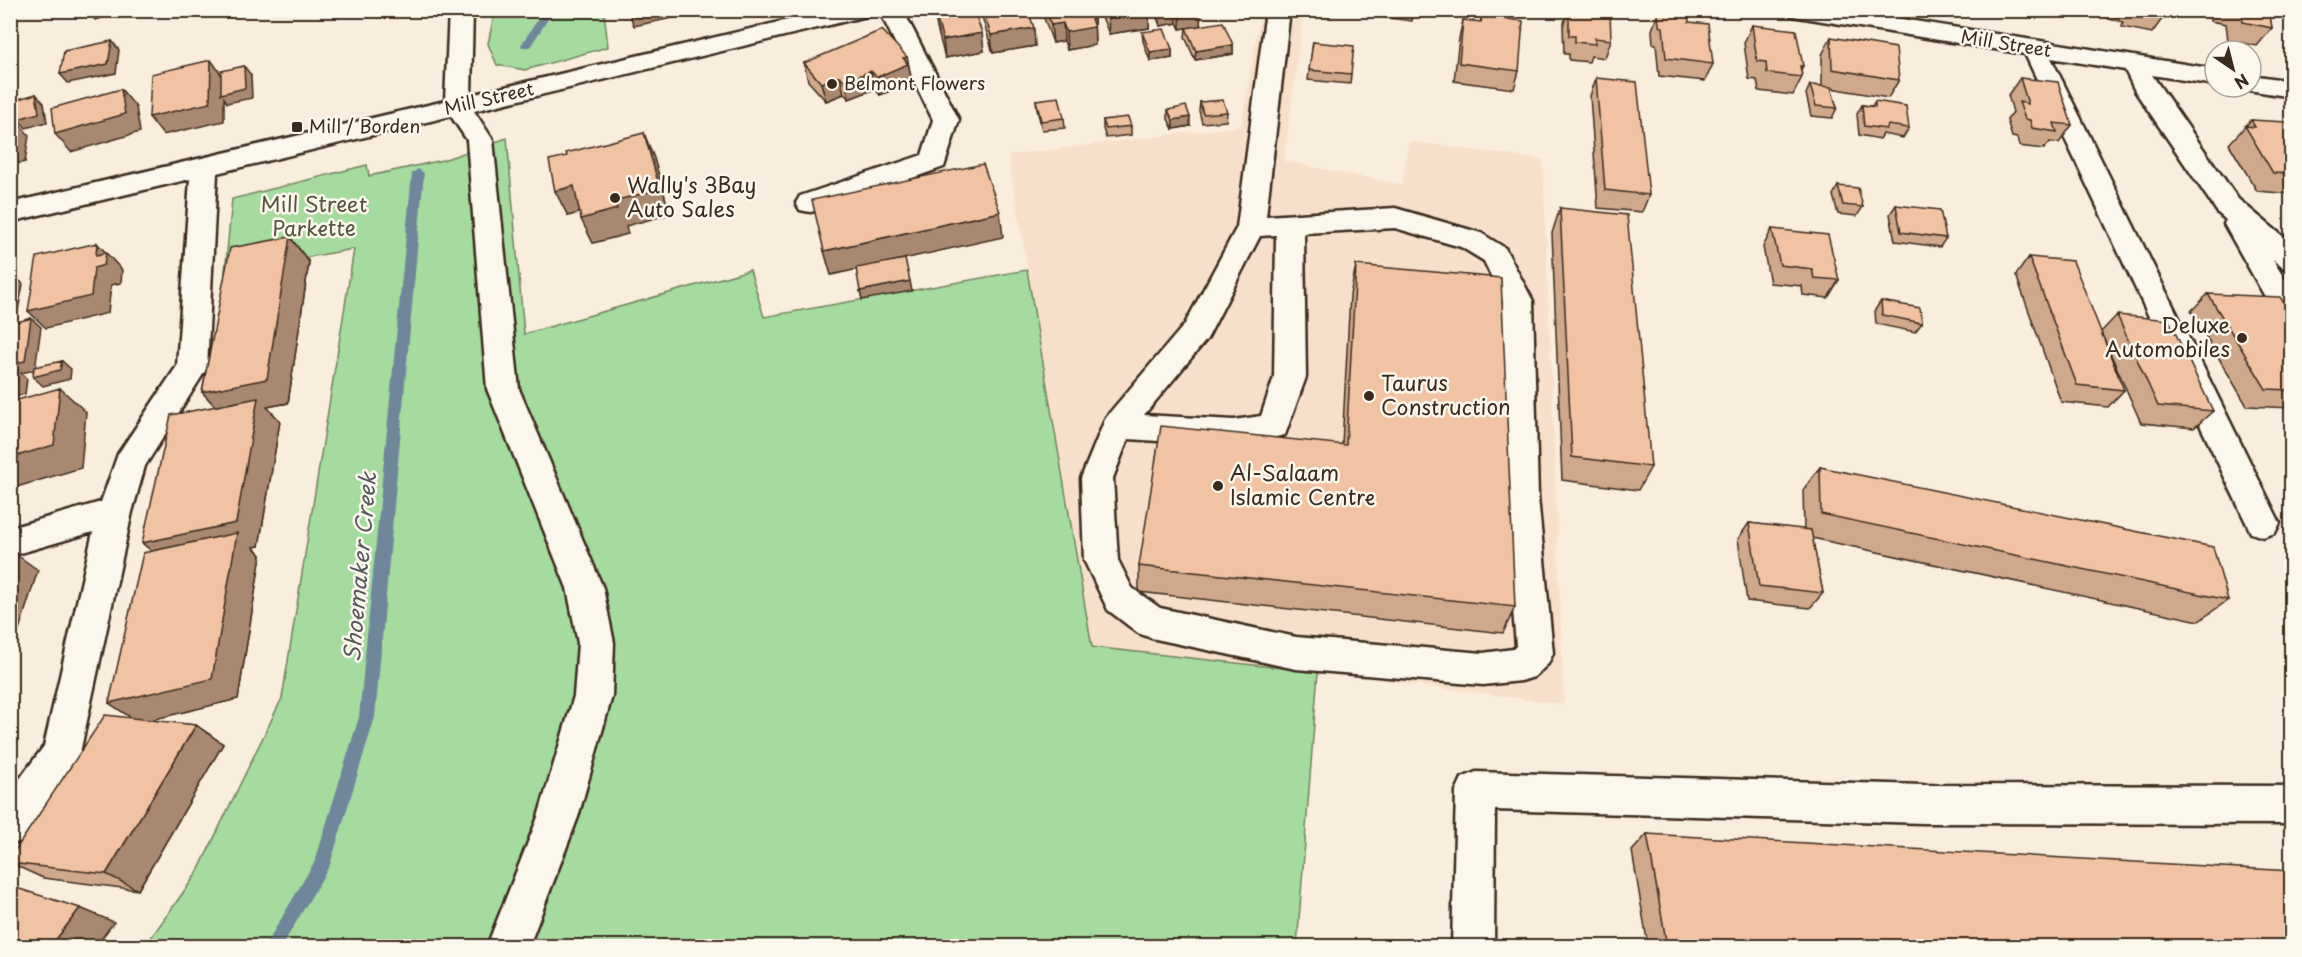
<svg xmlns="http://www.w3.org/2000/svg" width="2302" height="957" font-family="'Playpen Sans',sans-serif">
  <rect width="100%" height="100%" fill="#f9eddd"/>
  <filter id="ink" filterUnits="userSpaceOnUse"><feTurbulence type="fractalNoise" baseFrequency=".0167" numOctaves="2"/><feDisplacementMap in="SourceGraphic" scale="12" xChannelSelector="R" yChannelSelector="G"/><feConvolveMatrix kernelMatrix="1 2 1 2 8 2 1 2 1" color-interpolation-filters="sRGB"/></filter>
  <g filter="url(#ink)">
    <path fill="#f7e0cb" d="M1304,10L1284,161L1402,185L1409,141L1543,160L1564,704L1318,672L1092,647L1008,155L1241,126L1261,11Z"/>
    <path fill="#a5db9f" stroke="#70825e" stroke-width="1.5" d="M495,10L604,11L608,47L525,70L497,65L488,44Z
      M507,138L524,334L750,270L764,317L1027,270L1092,647L1318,672L1297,946H145L197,873L282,698L354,249L225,272L232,199L367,165L369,176L443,160Z"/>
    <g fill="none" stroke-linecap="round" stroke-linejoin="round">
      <path fill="#6f879b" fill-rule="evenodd" d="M544,10H554L530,47H522L521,45Z
        M418,169L424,173L375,717L330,865L282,946H265L315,861L359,717L412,173Z"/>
      <defs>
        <path id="minor" d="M449,10H473L471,95L830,10H875L871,15L474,111L493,140L519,389L603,588L614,643L612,696L578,817L529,946H487L538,817L574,696L578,643L567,588L487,389L467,140L451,116L217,173L207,368L145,466L132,512L80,753L75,766L24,840L10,845V792L44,746L93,532L10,556V528L101,502L118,454L177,366L190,179L10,222V203L445,101Z
          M879,10H903L959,120L944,167L820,210L810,212L800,210L796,203L800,196L922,155L933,120Z
          M1266,10H1290L1266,216L1395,208L1481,233L1505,248L1533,301L1538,497L1553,653L1548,664L1534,677L1521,681L1483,685L1296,669L1151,638L1138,633L1108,610L1084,560L1081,478L1106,417L1185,324L1237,227ZM1395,228L1461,247L1484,261L1503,301L1504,497L1516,646L1513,649L1483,653L1296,637L1160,608L1132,588L1118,560L1113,478L1128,439L1234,446L1285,435L1306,377L1304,233ZM1276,235L1274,377L1261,416L1234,420L1144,415L1207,339L1260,236Z
          M1786,10H1846L2215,69V85L2152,75L2238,199L2292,244V270L2282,267L2273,260L2292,291V328L2281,325L2224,224L2226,220L2218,213L2135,91L2125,70L2051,58L2280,523L2275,533L2263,537L2251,533L2025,54L1798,17L1790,15Z
          M2251,75L2292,81V97L2242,89L2251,87Z
          M1476,772L1923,785L2292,786V824L1923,823L1495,810L1494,946H1452L1456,791L1462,778Z"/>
      </defs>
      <use href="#minor" stroke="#3b2a1e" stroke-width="5"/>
      <use href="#minor" fill="#fbf7ec" fill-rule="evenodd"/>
    </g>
    <path fill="#d0a88b" stroke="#3b2a1e" stroke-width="1.5" d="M934,10L984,51L945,58L937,28Z
      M982,10H1028L1035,46L993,53L983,20Z
      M1041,10H1091L1094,18L1095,45L1067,50L1064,41L1053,43Z
      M1099,10H1149V28L1109,34Z
      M1154,10H1201L1200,26L1233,45V54L1195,60L1185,37L1186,28L1180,29L1177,23L1160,26Z
      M1308,10H1331L1330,17L1307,14Z
      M1375,10H1414L1412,21L1374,16Z
      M1568,10H1602L1611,40L1605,58L1591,56L1589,62L1569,60V54H1564L1563,26Z
      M2047,10H2075L2071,15Z
      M2108,10H2165V15L2152,33L2122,27L2123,22L2108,19Z
      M2209,10H2269L2272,28L2257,46L2228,40L2226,24L2210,21Z
      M1658,13L1689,22L1713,64L1705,81L1659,76L1656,44H1653L1652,30Z
      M1482,16L1519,71L1514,89L1454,81L1459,38L1463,20L1480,22Z
      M1752,25L1803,66L1801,70L1802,77L1793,95L1759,91L1757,80L1749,79L1744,43Z
      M1142,32L1172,49V58L1150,61L1143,41Z
      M1831,37L1899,80L1888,98L1831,88L1837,108L1832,118L1811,116L1806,94L1810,85L1822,86V55Z
      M1313,42L1351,74L1350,84L1308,80Z
      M907,57L912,82L880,95L875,89L849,99L844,94L826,101L808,81L804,63Z
      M1596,78L1649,195L1642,212L1598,208L1590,96Z
      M2020,78L2072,125L2059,143L2050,142L2044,149L2019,146L2017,138L2012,137L2007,120L2013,112L2008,95Z
      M1036,100L1064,118L1065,128L1042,130L1037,109Z
      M1875,101L1909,128L1903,138L1883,134L1880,139L1859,135L1857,114L1862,105L1872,106Z
      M1200,102L1227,112L1226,121L1202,123L1199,111Z
      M1168,110L1190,126L1173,129L1168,119Z
      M1103,120L1131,126V135L1106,138L1103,129Z
      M2251,120L2292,130V194L2257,191L2229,144Z
      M1838,186L1863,207L1857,216L1838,214L1833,195Z
      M1896,205L1946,238L1940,247L1895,241L1890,214Z
      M1560,208L1651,467L1638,490L1562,480L1552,233Z
      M1772,229L1839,280L1828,298L1803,295L1802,286L1770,283L1763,247Z
      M290,237L309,262L288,403L267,407L280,421L259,546L253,547L261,555L238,699L149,720L196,725L223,744L138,890L43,878L10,863V858L132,718L109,703L151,551L215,406L202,392Z
      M2029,257L2101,332L2117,315L2213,411L2194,428L2141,423L2104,339L2124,390L2108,407L2061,402L2016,275Z
      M1356,265L1515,607L1503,633L1139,592V566L1342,445L1350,295Z
      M2208,294L2292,315V408L2247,406L2191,311Z
      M1881,301L1922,323L1915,332L1876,324L1875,310Z
      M1820,467L2228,600L2199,621L1812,538L1823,593L1810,608L1747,601L1738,539L1749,523L1804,530L1803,490Z
      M1647,834L2292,946H1648L1632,851Z"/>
    <path fill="#a98871" stroke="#3b2a1e" stroke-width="1.5" d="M120,10L121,13L95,20L88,11Z
      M628,10H687L688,15L634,26Z
      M1146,10H1149V28L1109,34L1108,17Z
      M1160,10H1177V23L1160,26Z
      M1201,10L1200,26L1180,29V11Z
      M1094,18L1095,45L1067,50L1066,32L1091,19Z
      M1063,23L1064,41L1053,43L1051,25Z
      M1034,28L1035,46L993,53L991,35Z
      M982,33L984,51L945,58L943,40Z
      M112,41L119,50L116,73L68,83L60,74Z
      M1233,45V54L1195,60L1196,51Z
      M1172,49V58L1150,61V52Z
      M907,57L912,82L880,95L877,77L903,58Z
      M211,60L224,78L244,66L251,75L252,98L227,103L224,98V121L163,135L149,117Z
      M871,71L875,89L849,99L845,81Z
      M840,76L844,94L826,101L821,83Z
      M121,89L136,107L140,132L71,152L55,134Z
      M36,94L44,103L47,122L26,128L18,119Z
      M13,117L29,135L25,162L10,165V120Z
      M1190,117V126L1173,129V120Z
      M644,133L654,158L670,214L626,226L628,234L593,243L581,219L614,201Z
      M574,186L586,211L568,216L555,191Z
      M1000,212L1003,237L831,275L824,251Z
      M290,237L309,262L288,403L267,407L280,421L259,546L253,547L261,555L238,699L139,723L109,703L168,565L142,543L224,416L202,392Z
      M97,243L122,270L121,283L111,285L108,313L46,328L28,311L96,255Z
      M10,272L23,284L16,321L10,323Z
      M910,281L912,291L862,300L860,291Z
      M31,318L41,327L35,370L21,373L27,379L25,394L10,398V364Z
      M62,361L71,369L70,379L43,386L33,377Z
      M60,388L86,412L81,468L10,489V458Z
      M10,550L38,570L10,658Z
      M196,725L223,744L138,890L106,874Z
      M80,908L114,922L96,946H51Z"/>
    <path fill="#f2c3a2" stroke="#3b2a1e" stroke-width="1.5" d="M934,10H974L982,33L943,40Z
      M983,10H1028L1034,28L991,35Z
      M1046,10H1091L1094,18L1091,19L1094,27L1066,32L1063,23L1051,25Z
      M1105,10H1146L1108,17Z
      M1569,10H1602V12H1610L1611,40L1595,38V44L1575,42V36H1569Z
      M2144,10H2165V15Z
      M2241,10H2269L2272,28L2243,22Z
      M1658,13L1688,16L1689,22L1708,24L1713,64L1666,58L1663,27L1659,26Z
      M1482,16L1523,21L1519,71L1459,63L1463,20L1481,22Z
      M1223,22L1233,45L1196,51L1186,28Z
      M1752,25L1796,30L1803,66H1800L1802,77L1767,73L1766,62L1757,61Z
      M1164,29L1172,49L1150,52L1142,32Z
      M882,30L907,57L903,58L908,64L877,77L871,71L845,81L840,76L821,83L804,63Z
      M1831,37L1896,48L1899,80L1832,69Z
      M112,41L108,64L60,74L64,51Z
      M1313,42L1354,46L1351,74L1309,70Z
      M211,60L210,103L149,117L151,74Z
      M244,66L245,88L221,94V71Z
      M1596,78L1637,82L1649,195L1605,190Z
      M2020,78L2058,82L2072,125L2054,123L2057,132L2032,128L2030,120L2025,119L2019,102L2028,104Z
      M1810,85L1831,87L1837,108L1816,106Z
      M121,89L125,114L55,134L52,108Z
      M36,94L39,113L18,119L15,100Z
      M1059,97L1064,118L1041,121L1036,100Z
      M1223,100L1227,112L1203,114L1200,102Z
      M1875,101L1906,106L1909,128L1888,125L1886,129L1864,126L1862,105L1875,107Z
      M1186,106L1190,117L1173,120L1168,110Z
      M13,117L10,132V118Z
      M1128,117L1131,126L1106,129L1103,120Z
      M2251,120L2286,122L2290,129L2292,130V174L2273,173L2245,126L2255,127Z
      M644,133L660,189L614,201L617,209L581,219L574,186L555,191L549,160L567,156L566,153Z
      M983,164L1000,212L824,251L812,200Z
      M1838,186L1858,188L1863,207L1843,205Z
      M1896,205L1940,210L1946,238L1901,232Z
      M1560,208L1627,215L1651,467L1572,457Z
      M1772,229L1828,235L1839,280L1814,278L1812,269L1780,265Z
      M290,237L267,379L202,392L230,248Z
      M97,243L96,255L106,253L104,265L94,268L91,296L28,311L37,257Z
      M2029,257L2073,261L2124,390L2077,385Z
      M905,259L910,281L860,291L856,268Z
      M1356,265L1501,278L1515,607L1139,566L1161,426L1346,445Z
      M2208,294L2280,297L2292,315V390L2266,389Z
      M1881,301L1920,308L1922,323L1882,315Z
      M2117,315L2169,320L2213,411L2158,406Z
      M31,318L25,361L10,364V324Z
      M62,361L60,370L33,377L34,367Z
      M18,370L15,385L10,387V371Z
      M60,388L54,445L10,458V402Z
      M258,398L236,523L142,543L171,415Z
      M1820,467L2213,547L2228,600L1821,514Z
      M1749,523L1811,530L1823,593L1759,586Z
      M237,533L212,679L109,703L143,553Z
      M105,715L196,725L106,874L10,863V858Z
      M1647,834L2292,871V946H1667Z
      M10,886L80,908L51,946H10Z"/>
  </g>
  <g fill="#3b2a1e" stroke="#fbf7ec" stroke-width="2">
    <circle cx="832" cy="84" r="6"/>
    <rect x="291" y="121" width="12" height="12" rx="3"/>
    <circle cx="615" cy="198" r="6"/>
    <circle cx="2242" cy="338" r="6"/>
    <circle cx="1369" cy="396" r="6"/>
    <circle cx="1218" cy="486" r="6"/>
  </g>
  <g text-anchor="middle" stroke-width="5" stroke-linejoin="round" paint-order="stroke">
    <g font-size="18" fill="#3b2a1e" stroke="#fbf7ec">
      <text transform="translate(2006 44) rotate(9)" y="6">Mill Street</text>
      <text transform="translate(489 99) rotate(-13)" y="6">Mill Street</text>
    </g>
    <g font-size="18" fill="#3b2a1e" stroke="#fbf7ec" text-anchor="start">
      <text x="844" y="90">Belmont Flowers</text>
      <text x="309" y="133">Mill / Borden</text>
    </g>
    <g font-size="21" fill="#3b2a1e" stroke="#fbf7ec" text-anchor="start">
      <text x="627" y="193">Wally's 3Bay<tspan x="627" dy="24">Auto Sales</tspan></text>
      <text x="2230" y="333" text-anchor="end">Deluxe<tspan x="2230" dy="24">Automobiles</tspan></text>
      <text x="1381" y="391">Taurus<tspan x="1381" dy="24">Construction</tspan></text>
      <text x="1230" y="481">Al-Salaam<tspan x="1230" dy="24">Islamic Centre</tspan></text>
    </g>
    <g font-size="21" fill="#56563e" stroke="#fbf7ec">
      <text x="314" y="212">Mill Street<tspan x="314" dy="24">Parkette</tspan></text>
    </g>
    <g font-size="22" font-style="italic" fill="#55585d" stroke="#fbf7ec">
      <text transform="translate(360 567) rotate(-85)" y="8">Shoemaker Creek</text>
    </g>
  </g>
  <rect width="2302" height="957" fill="none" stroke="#fbf7ec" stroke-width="36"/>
  <rect x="18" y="18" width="2266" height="921" fill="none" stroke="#3b2a1e" stroke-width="2" filter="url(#ink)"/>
  <g transform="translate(2233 69) rotate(145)"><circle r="28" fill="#fbf7ec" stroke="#aea59a" stroke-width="1.5"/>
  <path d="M0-4.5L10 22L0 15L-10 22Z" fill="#3b2a1e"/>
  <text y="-9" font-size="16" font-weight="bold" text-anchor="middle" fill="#3b2a1e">N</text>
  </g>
</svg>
